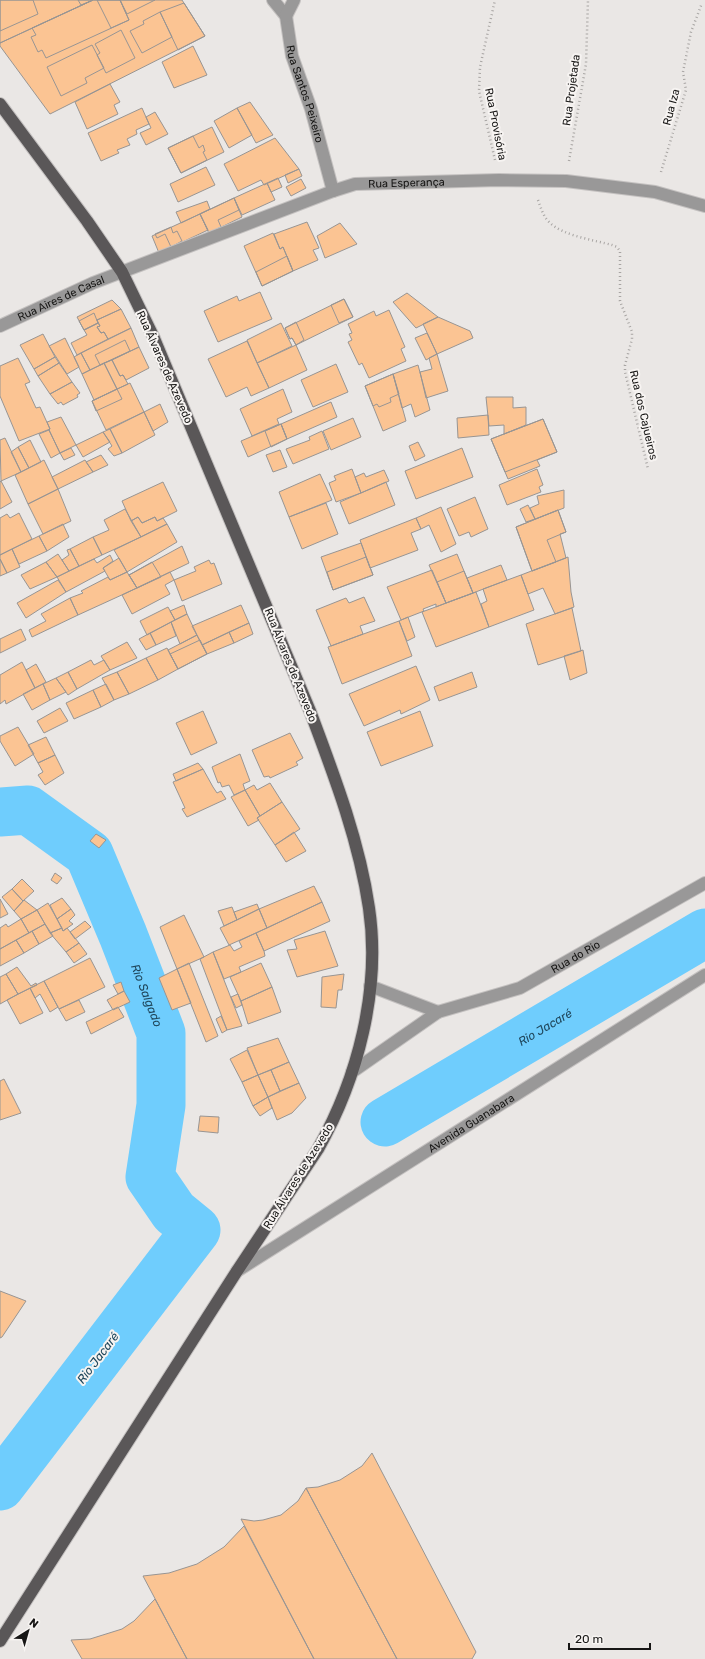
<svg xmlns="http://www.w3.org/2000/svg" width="705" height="1659" font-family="Rubik,sans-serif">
  <rect width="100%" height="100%" fill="#eae7e5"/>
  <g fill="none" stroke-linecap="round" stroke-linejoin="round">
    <g stroke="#6fcdfd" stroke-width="49">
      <path id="s1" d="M0,812L28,810L89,854L123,935L161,1033V1105L150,1177L174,1212L196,1230L0,1486"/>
      <path id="s2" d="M385,1122L705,933"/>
    </g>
  </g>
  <path fill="#fbc493" stroke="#989593" d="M0,0H93L0,43Z
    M0,0H33L38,14L0,31Z
    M78,0H93L81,5Z
    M93,0H182L205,36L50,114L0,46V43Z
    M93,0H120L129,20L46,58L42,50L38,52L31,37L36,35L32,28Z
    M97,0H120L129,20L111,28Z
    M120,0H155L127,14Z
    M184,3L205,36L178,50L160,12Z
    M160,12L172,37L142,53L130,31L144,24L143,21Z
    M121,30L135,58L106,73L97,55L100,53L95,44Z
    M92,45L104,68L85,78L87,83L61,96L47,67Z
    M193,46L207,75L174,88L162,62Z
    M110,84L120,102L114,105L118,114L87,129L75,102Z
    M250,102L273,135L256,143L237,108Z
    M142,108L149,124L136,130L137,134L127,139L130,145L117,150L119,153L101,161L88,133Z
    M237,108L252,135L229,148L214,121Z
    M155,112L168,134L146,145L140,133L151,128L146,117Z
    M212,127L224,152L181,173L168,148Z
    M193,136L199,148L203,145L205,151L203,152L207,160L181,173L168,148Z
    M275,138L299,169L264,185L261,180L238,191L224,164Z
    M206,167L215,185L178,202L170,184Z
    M299,169L302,176L288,183L285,175Z
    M278,178L282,187L271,192L267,183Z
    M301,179L306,188L291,196L286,187Z
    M267,183L275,200L242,215L234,198Z
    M234,198L242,217L209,233L200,214Z
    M234,198L239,210L218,220L221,227L209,233L200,214Z
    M207,201L210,209L181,223L176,212Z
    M200,214L208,230L159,253L152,236Z
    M307,222L319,248L313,250L318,260L293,271L283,247L280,249L274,234Z
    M340,223L357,244L325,258L317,236Z
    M171,227L173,233L177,231L182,241L171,247L165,234L157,238L155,234Z
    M273,233L280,249L283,247L293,271L262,286L244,246Z
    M287,256L293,271L262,286L256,272Z
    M260,292L272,319L218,342L204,311L237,296L239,301Z
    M407,293L438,317L416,328L393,302Z
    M344,299L353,317L339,323L331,305Z
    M344,299L353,317L296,345L292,338L290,339L285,328Z
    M112,300L121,309L97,320L98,323L84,330L77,317Z
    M121,309L131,328L108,339L104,332L101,333L97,327L100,326L97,320Z
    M389,310L405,347L401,349L406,361L369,378L362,363L359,365L348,342L352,340L349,334L352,333L348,324L374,311L376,316Z
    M94,313L98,323L84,330L79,321Z
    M438,317L470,331L473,338L437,354L423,324Z
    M296,322L304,340L296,345L292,338L290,339L285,328Z
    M98,323L100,326L97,327L101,333L104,332L108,339L77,355L71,343L87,335L84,330Z
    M281,323L292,346L257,363L247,340Z
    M131,328L139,347L90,370L81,353Z
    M427,333L437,354L426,360L415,338Z
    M43,334L55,357L34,369L20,345Z
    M65,338L79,367L67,374L49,346Z
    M125,340L130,351L100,365L95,355Z
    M247,341L269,388L251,396L247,387L226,397L208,359Z
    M296,345L307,370L269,388L257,363Z
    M139,347L149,368L126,380L123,375L120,376L112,360Z
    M81,353L90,370L82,374L74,357Z
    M437,354L448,391L426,398L420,372L432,369L429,358Z
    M55,357L59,363L38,376L34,369Z
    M18,358L30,382L25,384L36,408L40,407L50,429L19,441L0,396V366Z
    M112,360L120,376L123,375L128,384L117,389L104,363Z
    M59,363L72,382L50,394L38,376Z
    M104,363L117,389L94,400L82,374Z
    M336,364L348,392L313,407L301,380Z
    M418,365L430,410L415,417L411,404L402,408L393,374Z
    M393,374L399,394L390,398L391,402L379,407L377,404L373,406L365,386Z
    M393,374L406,421L383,431L365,386Z
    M72,382L80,393L77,395L78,397L63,405L61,402L58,404L50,394Z
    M130,383L144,412L106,430L92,401Z
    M117,389L122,399L96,411L92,401Z
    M283,389L292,412L277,419L279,424L252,436L240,409Z
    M486,397H513V408L526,407V425L504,434V425L489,426Z
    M331,402L337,417L287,439L281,424Z
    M160,404L168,422L153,431L144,412Z
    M144,412L155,435L122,453L110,429Z
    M488,415L489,435L458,438L457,418Z
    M61,417L76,445L60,453L49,430L50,429L47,422Z
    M353,418L361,437L331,450L323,431Z
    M543,419L557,452L537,460L540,466L508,479L491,439Z
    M543,419L557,452L505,472L491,439Z
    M281,424L287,439L271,447L265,431Z
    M281,424L287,439L248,457L241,441Z
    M110,429L122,453L114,456L108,449L112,446L103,432Z
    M49,430L60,453L51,458L39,434Z
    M322,431L329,449L293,464L286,449L310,440L309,437Z
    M103,432L110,442L83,457L76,445Z
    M5,438L21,472L1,481L0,440Z
    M30,440L41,462L29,468L18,447Z
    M418,442L425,456L415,461L409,446Z
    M18,447L29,468L21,472L11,452Z
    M71,448L75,455L64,460L60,453Z
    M462,448L473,477L416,499L405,471Z
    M280,450L287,467L273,472L266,455Z
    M101,455L108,465L93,472L86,462Z
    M44,460L58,489L28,504L15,475Z
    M85,460L93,472L58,489L52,477Z
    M352,469L361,493L336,502L329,483L336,480L334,476Z
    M537,469L543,485L539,487L541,492L507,505L499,485Z
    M384,470L389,481L361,493L355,477L364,473L366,477Z
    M320,474L332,500L289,517L279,492Z
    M1,481L12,502L0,509V482Z
    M163,482L177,511L157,521L155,517L142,523L138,517L131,521L122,501Z
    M386,482L395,505L349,524L340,502Z
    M58,489L71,521L43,534L28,504Z
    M564,490V508L535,519L530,508L539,504L537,496Z
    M475,497L488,529L471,537L469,532L459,536L447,509Z
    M326,503L338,534L302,549L289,517Z
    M528,505L535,519L526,522L520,509Z
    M441,507L456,544L441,552L429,525L421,529L416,518Z
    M125,509L141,537L102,555L93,537L109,530L104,520Z
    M558,510L566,532L547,540L556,562L532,571L516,527Z
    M558,510L566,532L560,534L566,558L532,571L516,527Z
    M19,513L32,539L0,555V518L7,514L10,518Z
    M138,517L142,523L155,517L157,521L163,518L167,524L141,537L131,521Z
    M416,518L421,529L411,533L418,550L370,568L360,540Z
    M63,524L69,537L47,551L39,536Z
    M167,524L177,542L127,572L114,550Z
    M39,536L47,551L19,564L12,549Z
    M93,537L102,555L79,566L70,549Z
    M361,543L373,575L333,590L321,557Z
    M182,546L189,563L137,588L129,575Z
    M12,549L20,567L7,573L0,559V555Z
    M70,549L79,566L69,571L62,560L69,555L67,550Z
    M58,554L69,571L57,577L46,562Z
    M457,554L473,593L446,603L429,565Z
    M110,555L113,561L103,568L105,571L66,592L57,577L94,559L97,563Z
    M366,557L373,575L333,590L327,572Z
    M568,557L571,592L574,607L555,614L543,588L528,594L521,575Z
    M119,558L127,572L110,580L103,568Z
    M0,559L7,573L0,576Z
    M209,560L211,564L214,563L222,584L182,601L174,580L196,571L194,567Z
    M46,562L57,577L30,589L21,575Z
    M152,562L161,577L137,588L129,575Z
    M501,565L507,580L473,593L467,578Z
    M432,570L446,603L436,607V604L423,609L424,611L401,620L387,587Z
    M464,571L473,593L446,603L437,582Z
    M127,572L137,588L78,615L70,598L83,593L81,591L108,577L110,580Z
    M170,572L174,580L165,585L170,594L132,614L122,595Z
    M521,575L534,610L489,627L481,604L487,601L483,589Z
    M58,580L66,592L26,618L17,603Z
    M476,592L489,627L436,647L422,612Z
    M364,597L375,621L360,626L363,634L331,646L316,610L346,598L349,603Z
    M70,598L78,615L32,637L29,630L46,621L41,614Z
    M184,605L187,614L175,620L170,611Z
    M241,605L249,623L202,645L192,626Z
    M168,607L175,620L147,635L140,621Z
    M572,608L581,651L538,665L526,624Z
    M187,614L197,635L180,644L171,622Z
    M408,617L415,637L407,641L399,621Z
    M399,621L412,656L342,684L328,647Z
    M171,622L176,636L156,645L150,633Z
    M249,623L253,634L234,643L229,632Z
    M21,629L26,640L0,653V639Z
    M229,632L234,643L207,654L202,645Z
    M150,633L156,645L146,650L139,639Z
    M197,635L207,654L178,669L168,650Z
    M200,640L207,654L178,669L170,654Z
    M127,642L137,658L110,670L101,656Z
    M167,648L178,669L158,680L146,658Z
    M583,650L587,673L570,680L564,656Z
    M146,658L158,680L129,694L117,672Z
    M91,660L94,665L104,660L110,670L77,689L68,672Z
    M22,662L35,688L6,704L5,700L0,704V675Z
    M36,664L46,682L35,688L26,670Z
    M416,666L430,700L401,714L400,710L364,726L349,694Z
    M68,672L77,689L68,695L56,678Z
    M117,672L129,694L114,700L102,678Z
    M472,672L477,687L439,701L434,687Z
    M56,678L66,692L50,700L43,684Z
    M43,684L50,700L32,710L23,694Z
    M106,684L114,700L101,707L93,690Z
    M93,690L101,707L74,719L66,703Z
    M60,708L68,721L44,733L37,721Z
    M203,711L217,743L191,755L176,723Z
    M420,711L433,746L381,766L367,732Z
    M18,727L34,754L15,766L0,741V736Z
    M290,733L303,758L296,762L298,765L270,778L269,776L264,777L252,750Z
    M46,737L55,755L38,763L28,745Z
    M240,754L250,781L243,784L245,790L234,795L229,785L222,787L220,782L218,783L212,767Z
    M55,755L64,773L45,785L38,775L43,772L38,763Z
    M198,763L203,769L176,781L173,774Z
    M203,769L213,787L217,793L221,791L226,799L187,817L182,809L185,808L173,782Z
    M270,783L282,802L260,816L245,790L254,785L257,790Z
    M245,790L260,816L257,818L259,820L248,826L231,797Z
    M282,802L300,829L275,845L257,818Z
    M294,832L306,851L286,862L275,845Z
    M96,834L106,840L99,848L90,841Z
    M55,873L62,878L57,884L51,880Z
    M22,879L34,891L23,901L12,889Z
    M314,886L322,902L267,928L259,909Z
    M12,889L23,901L14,911L2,897Z
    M62,898L71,909L57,919L50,905Z
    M0,899L8,914L0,918Z
    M24,900L37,910L21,919L14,911Z
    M322,902L330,921L264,951L256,933Z
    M48,903L62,928L50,933L37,910Z
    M257,904L259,909L237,920L234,912Z
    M232,907L237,920L224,926L218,911Z
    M71,909L75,915L69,921L73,924L63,931L57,919Z
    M259,909L267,928L229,945L220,928Z
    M37,910L45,924L29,933L21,919Z
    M184,915L204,957L177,969L160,927Z
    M21,919L29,933L0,949V928L6,924L8,927Z
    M85,921L91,927L75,939L70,932Z
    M45,924L53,936L39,944L32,931Z
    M62,928L63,931L67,928L79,943L66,952L50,933Z
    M32,931L39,944L24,953L16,940Z
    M325,931L338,966L297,977L287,950L297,949L294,940Z
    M256,933L264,951L265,956L239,967L241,972L224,979L213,952L230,945L234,951L242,947L239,941Z
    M16,940L24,953L0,966V949Z
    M79,943L87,954L74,963L66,952Z
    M213,952L242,1026L227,1030L200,959Z
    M90,958L105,987L59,1009L44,981Z
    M189,963L218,1036L206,1042L177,969Z
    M261,963L272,987L241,1001L230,977Z
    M17,967L31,986L36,983L37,985L18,994L6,974Z
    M177,969L191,1003L172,1010L159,978Z
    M6,974L18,994L0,1004V977Z
    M344,974L342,990H338L336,1008L321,1007L322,977Z
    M44,981L58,1007L50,1012L40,994L35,998L30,988Z
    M121,982L124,991L118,994L113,985Z
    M272,987L281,1012L248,1024L241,1001Z
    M30,988L43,1013L20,1024L7,1000Z
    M124,991L130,1002L113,1010L107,1000Z
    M238,994L242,1005L236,1008L231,997Z
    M79,1000L85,1012L66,1021L59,1009Z
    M118,1007L124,1017L91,1034L86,1022Z
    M221,1016L227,1030L222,1033L216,1019Z
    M278,1038L289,1062L258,1075L247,1048Z
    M247,1050L258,1075L242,1082L230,1059Z
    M289,1062L299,1083L280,1091L271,1070Z
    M271,1070L280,1091L268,1097L258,1075Z
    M258,1075L268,1097L253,1106L242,1082Z
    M4,1079L21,1113L0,1120V1081Z
    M299,1083L306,1098L292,1113L277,1120L268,1097Z
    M268,1097L272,1108L260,1116L253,1106Z
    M200,1116L219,1117L218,1133L198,1131Z
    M0,1291L26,1301L2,1337L0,1338Z
    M372,1453L476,1652L472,1659H397L306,1488L318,1487L340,1480L362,1466Z
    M306,1488L397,1659H314L241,1519L254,1521L263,1520L281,1515L298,1501Z
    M244,1526L314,1659H187L143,1576L169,1573L197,1564L224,1547Z
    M155,1599L187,1659H82L71,1640L90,1639L122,1629L134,1621Z"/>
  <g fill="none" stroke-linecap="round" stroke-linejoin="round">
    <defs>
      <g id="minor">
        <path id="s3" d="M273,0L286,16L292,56L311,109L333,191"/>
        <path d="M286,16L294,0"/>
        <path id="s4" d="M0,326L93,283L333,191L355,184L499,180L566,181L655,192L705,206"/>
        <path d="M370,986L438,1012"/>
        <path id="s5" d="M352,1072L438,1012L520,988L705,883"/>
        <path id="s6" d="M237,1271L705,975"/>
      </g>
      <path id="major" d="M0,104L87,221L122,272L153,336L310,711C334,775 359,840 369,908C381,989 358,1078 318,1149L237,1271L0,1641"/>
    </defs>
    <use href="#minor" stroke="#c4c1c0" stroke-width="14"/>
    <use href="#major" stroke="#c4c1c0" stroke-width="14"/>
    <path stroke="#a8a5a3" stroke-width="2.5" stroke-dasharray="1 3" stroke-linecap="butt" d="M495,160L479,91L480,67L495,0
      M569,161L586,64L588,0
      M661,172L686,90L683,72L691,32L702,3
      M538,200C541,208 543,216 549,222C563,236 594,240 612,245L617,247L620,251V301L632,332V339L625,365V372L648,469"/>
    <use href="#minor" stroke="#999898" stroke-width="12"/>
    <use href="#major" stroke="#5a5758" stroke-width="12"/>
  </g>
  <g text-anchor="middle" stroke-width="4" stroke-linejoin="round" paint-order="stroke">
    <g font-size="11" fill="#171615" stroke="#f7f4f2">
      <text transform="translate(571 90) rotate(-82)" y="4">Rua Projetada</text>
      <text dy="4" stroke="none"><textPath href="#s3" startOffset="101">Rua Santos Peixeiro</textPath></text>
      <text transform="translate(671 107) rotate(-75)" y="4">Rua Iza</text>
      <text transform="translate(496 124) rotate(79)" y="4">Rua Provisória</text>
      <text dy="4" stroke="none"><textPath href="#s4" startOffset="434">Rua Esperança</textPath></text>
      <text dy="4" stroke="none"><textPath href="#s4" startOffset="67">Rua Aires de Casal</textPath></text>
      <text transform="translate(165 367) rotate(66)" y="4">Rua Álvares de Azevedo</text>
      <text transform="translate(644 415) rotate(77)" y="4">Rua dos Cajueiros</text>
      <text transform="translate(291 665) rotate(68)" y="4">Rua Álvares de Azevedo</text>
      <text dy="4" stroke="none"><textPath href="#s5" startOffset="254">Rua do Rio</textPath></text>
      <text dy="4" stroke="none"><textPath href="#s6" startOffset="277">Avenida Guanabara</textPath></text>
      <text transform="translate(298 1176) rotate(-58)" y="4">Rua Álvares de Azevedo</text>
    </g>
    <g font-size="12" font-style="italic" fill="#20485d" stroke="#f7f4f2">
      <text dy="4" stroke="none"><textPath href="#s1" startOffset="256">Rio Salgado</textPath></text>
      <text dy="4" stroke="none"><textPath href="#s2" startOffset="186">Rio Jacaré</textPath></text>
      <text transform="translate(98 1358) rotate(-53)" y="4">Rio Jacaré</text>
    </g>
  </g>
  <g transform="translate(28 1631) rotate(37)" stroke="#f7f4f2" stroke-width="3" paint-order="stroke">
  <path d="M0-3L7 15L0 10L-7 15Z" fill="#171615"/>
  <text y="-6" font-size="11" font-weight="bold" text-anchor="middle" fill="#171615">N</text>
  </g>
  <path d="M569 1643v6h81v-6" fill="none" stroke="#171615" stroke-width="2"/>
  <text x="575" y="1643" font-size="12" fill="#171615" stroke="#f7f4f2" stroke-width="3" paint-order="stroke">20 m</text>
</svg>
